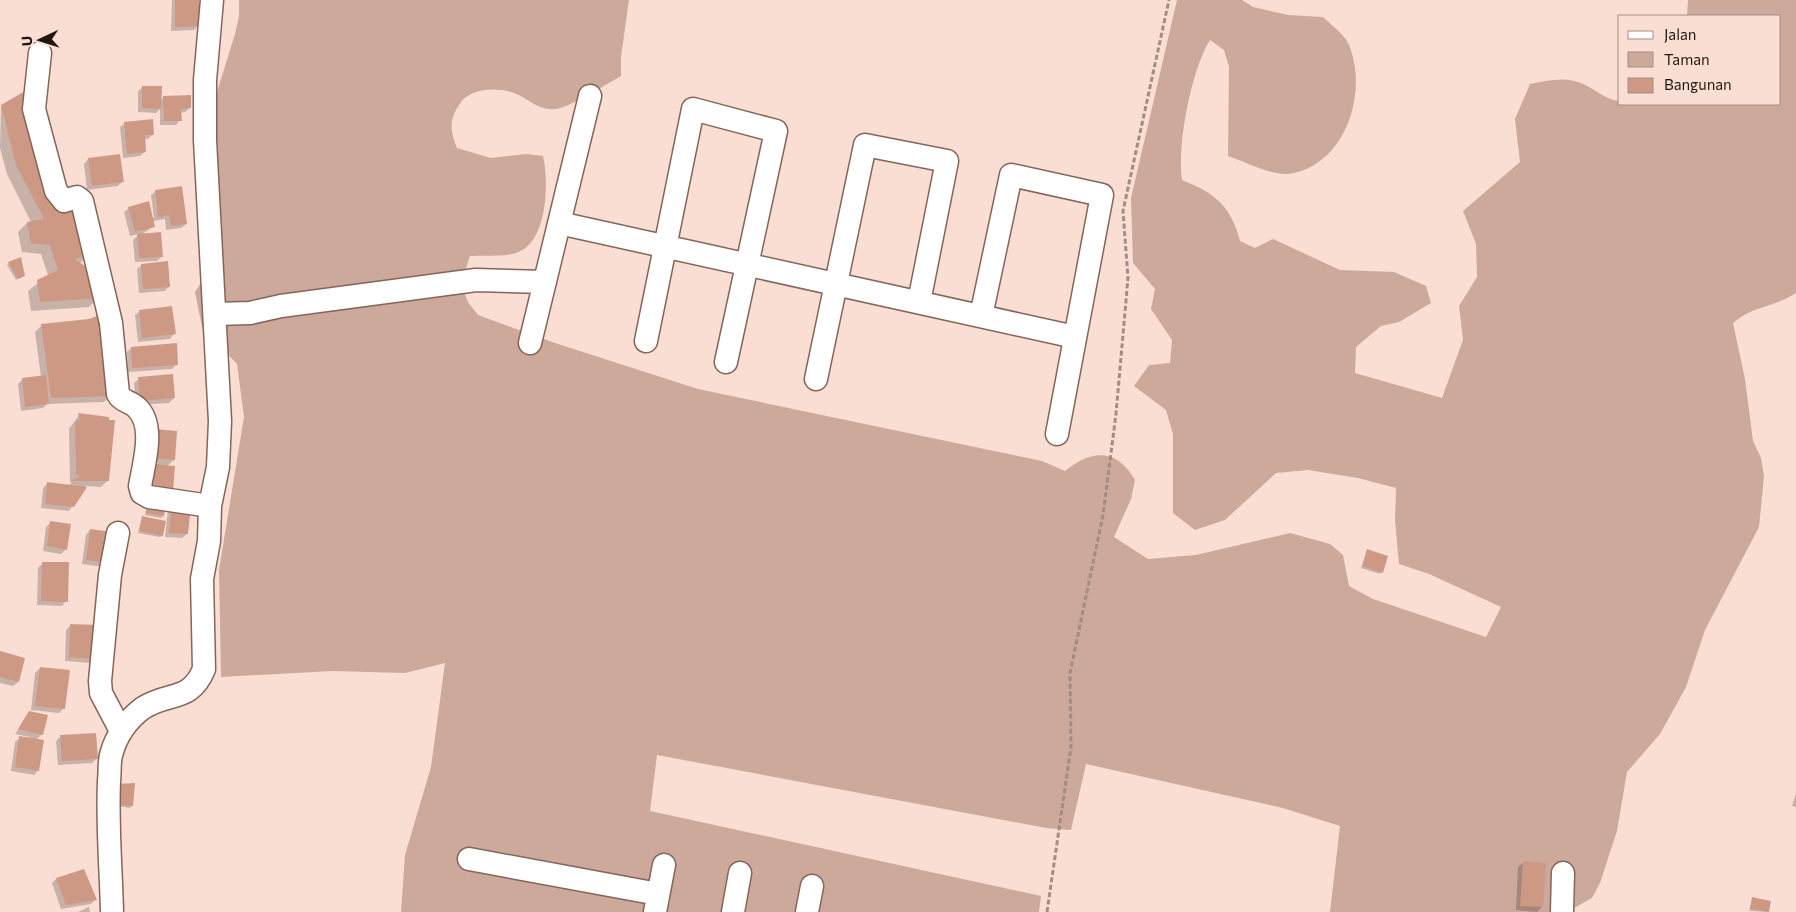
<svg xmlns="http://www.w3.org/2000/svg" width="1796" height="912" font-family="Commissioner,sans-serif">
  <rect width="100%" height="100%" fill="#fbded3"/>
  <path fill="#cca99b" d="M239,0H629L621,57V76C607,84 570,107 556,109C537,111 528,97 511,92C494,87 468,89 459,105C449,120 450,131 457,148L491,158L526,154L543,156C549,182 548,243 516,253C503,257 484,255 470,256L461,283L468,302L478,315L555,343L698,389L1042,461L1065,471C1092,449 1117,448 1135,480L1131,499L1114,537L1148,559L1196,555L1290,533L1330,544L1343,555L1349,586L1373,599L1486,637L1501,607L1429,574L1399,564L1395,520L1396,488L1358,478L1308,470L1276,473L1225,520L1195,530L1173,513V434L1166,410L1134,386L1149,365L1170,363L1172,340L1151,309L1155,289L1133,263L1131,198L1177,0H1242L1253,7L1288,15L1323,17C1331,25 1345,35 1349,45C1368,91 1347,161 1294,173C1274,178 1247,162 1228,156L1229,67L1224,50L1210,40C1191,71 1177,144 1182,180C1215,193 1231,206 1240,241L1255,248L1273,239L1340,270L1394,272L1426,286L1431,303L1399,322L1381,326L1356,347L1355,373L1442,398L1463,340L1459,306L1477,277L1476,244L1463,211L1520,162L1515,119L1530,84C1547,81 1563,76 1581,83C1594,88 1605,100 1620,101V104H1780V16H1687L1688,0H1796V293C1773,308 1754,305 1733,323L1745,379L1753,441L1761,458L1764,476L1759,527L1705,630L1686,687L1660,734L1627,772L1617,831L1600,883L1592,898L1567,912H1330L1340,826L1283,808L1086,764L1071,830L1046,828L657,755L650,811L1041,896L1039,912H401L405,855L431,767L445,663L405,673L332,671L221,677L219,570L244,417L237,364L202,327L195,292L222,251L197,187L199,150L235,34L239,16Z"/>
  <path fill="#0003" d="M172,0H198V26L194,30L171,31Z
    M143,87L160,100L164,97L190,108L185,112L180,113V120L176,125H160V109L156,113L138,112V91Z
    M1,106L59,209L90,253L79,264L98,298L89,307L31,311L28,291L48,275L41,254L22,252L18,232L27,223L31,222L7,174L0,148Z
    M125,123L153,134L148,139H144L145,152L140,156L123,158L120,127Z
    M88,159L122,182L118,186L87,190L84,164Z
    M156,191L186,224L181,228L166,230L165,219L153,221L154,226L141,235L162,256L157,261L135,262L133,240L139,234L130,236L124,212L129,208L154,218L151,195Z
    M9,263L21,277L16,280L7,265Z
    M142,265L169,286L165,291L139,293L137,269Z
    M140,311L174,334L170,339L138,342L135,315Z
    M42,325L111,395L104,402L47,404L43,408L21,411L18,384L23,379L41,377L35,332Z
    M131,348L177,364L172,369L128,372L127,352Z
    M139,379L174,398L169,403L136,405L134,383Z
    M79,415L108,480L101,487L86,486L69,511L41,508L43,488L48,483L68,486L72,482H70L69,429Z
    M150,435L174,460L167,466L149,496L151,470L158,463L147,462Z
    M147,504L163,516L161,518L145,515Z
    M173,506L187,534L182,538L165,537L168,510Z
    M142,518L162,536L160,537L138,533Z
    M51,522L66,549L61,554L43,551L46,527Z
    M90,530L104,567L82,564L86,535Z
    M1368,550L1382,572L1380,574L1361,568Z
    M43,563L66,601L62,606L37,605L38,568Z
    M71,625L97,627L91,663L65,661L66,630Z
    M0,653L18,682L13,686L0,683Z
    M40,668L64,708L59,713L31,710L35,673Z
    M30,712L42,734L36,740L38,770L34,775L11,771L15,742L20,738L30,739V737L15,734Z
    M61,736L97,758L92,763L58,765L56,741Z
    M115,787L132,806L130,808L118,806Z
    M1796,793V807L1792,806Z
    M1523,863L1542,907L1537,912L1516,910L1518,867Z
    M56,879L95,900L91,904L61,909L52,883Z
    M1753,899L1770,902L1768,912L1749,911Z
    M89,907L90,912H78Z"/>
  <path fill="#ce9984" d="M175,0H199V26L175,27Z
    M142,86H162L161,109L142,108Z
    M25,91L60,208L82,212L91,253L75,259L96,274L100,298L40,302L37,280L58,270L50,245L31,243L27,222L44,219L16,165L1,105Z
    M191,95V108L181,109L182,121H164L163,96Z
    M153,119L154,135H145L146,152L127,154L124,122Z
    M120,154L124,182L92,186L88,158Z
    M182,186L187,224L171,226L169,215L158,217L155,190Z
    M149,201L155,227L135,232L128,207Z
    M161,232L163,257L139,258L137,234Z
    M21,257L25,276L18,279L8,262Z
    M168,261L170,287L143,289L141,264Z
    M172,306L176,334L142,338L139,310Z
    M100,315L112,396L51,398L41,324L89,319Z
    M177,343L178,365L132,368L131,347Z
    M173,374L175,398L140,401L138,377Z
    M46,375L49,404L25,407L22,378Z
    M78,413L109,417V420H115L109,481H71L81,476L76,475V466L74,465H76L75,422L80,420Z
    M154,429L177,431L175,460L151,458Z
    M155,464L175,466L173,493L153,492Z
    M47,482L87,487L74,507L45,504Z
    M148,501L166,504L164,516L146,513Z
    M172,504L191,506L188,534L169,533Z
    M142,516L166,521L163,536L139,531Z
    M50,521L71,524L67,550L47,546Z
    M90,529L113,532L109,563L86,560Z
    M1367,549L1388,556L1383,573L1362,566Z
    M42,562H69L68,602L41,601Z
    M70,624L99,625L97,659L69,657Z
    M0,651L25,658L19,682L0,677Z
    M40,667L70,670L65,709L35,706Z
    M29,711L48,715L43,735L18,729Z
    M96,733L98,759L62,761L60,735Z
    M19,736L44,740L39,771L15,767Z
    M135,783L133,806L120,805L117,784Z
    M1523,861L1546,863L1543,907L1520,906Z
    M84,869L97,900L66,905L56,878Z
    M1752,897L1771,901L1769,912L1750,909Z"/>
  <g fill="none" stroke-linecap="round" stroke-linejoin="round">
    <defs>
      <path id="street" d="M40,53L34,109L56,191L64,201L77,197L82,201L111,323L118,394C122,402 130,401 136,407C156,424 144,463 140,486L142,493L149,497L210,506L209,541L202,579L204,669C190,703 169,691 143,708C128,719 116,736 111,755C109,763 110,773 109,781C107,825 111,869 112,912
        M559,223L1075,337
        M215,314L250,313L281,306L476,280L545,282
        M981,316L1011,175L1102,195L1057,434
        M646,341L693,109L776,131L726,362
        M530,343L590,96
        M816,379L865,145L947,161L919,302
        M210,506L218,467L220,421L205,140V80L212,0
        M118,533L110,575L100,681L101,693L121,731
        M469,859L658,894
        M655,912L664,865
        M733,912L740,873
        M807,912L812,886
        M1562,912L1563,873"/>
    </defs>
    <use href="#street" stroke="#846558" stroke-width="25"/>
    <path stroke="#a28c83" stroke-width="3" stroke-dasharray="5 2.5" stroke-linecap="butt" d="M1047,912L1071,747L1070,673L1103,515L1116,414L1128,278L1123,211L1169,0"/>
    <use href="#street" stroke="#fff" stroke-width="22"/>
  </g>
  <rect x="1618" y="15" width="162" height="90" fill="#fbded3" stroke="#a48e85"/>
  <rect x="1628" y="31" width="25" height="8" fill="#ffffff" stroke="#a48e85"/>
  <text x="1664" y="40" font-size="15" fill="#221611">Jalan</text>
  <rect x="1628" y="52" width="25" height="15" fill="#cca99b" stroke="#a48e85"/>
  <text x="1664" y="65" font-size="15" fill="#221611">Taman</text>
  <rect x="1628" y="78" width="25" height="15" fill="#ce9984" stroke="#a48e85"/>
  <text x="1664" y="90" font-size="15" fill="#221611">Bangunan</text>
  <g transform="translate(40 40) rotate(266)" stroke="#fbded3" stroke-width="4" paint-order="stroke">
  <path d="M0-4L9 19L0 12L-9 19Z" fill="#221611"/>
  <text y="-8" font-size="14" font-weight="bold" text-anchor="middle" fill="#221611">U</text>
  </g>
</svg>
